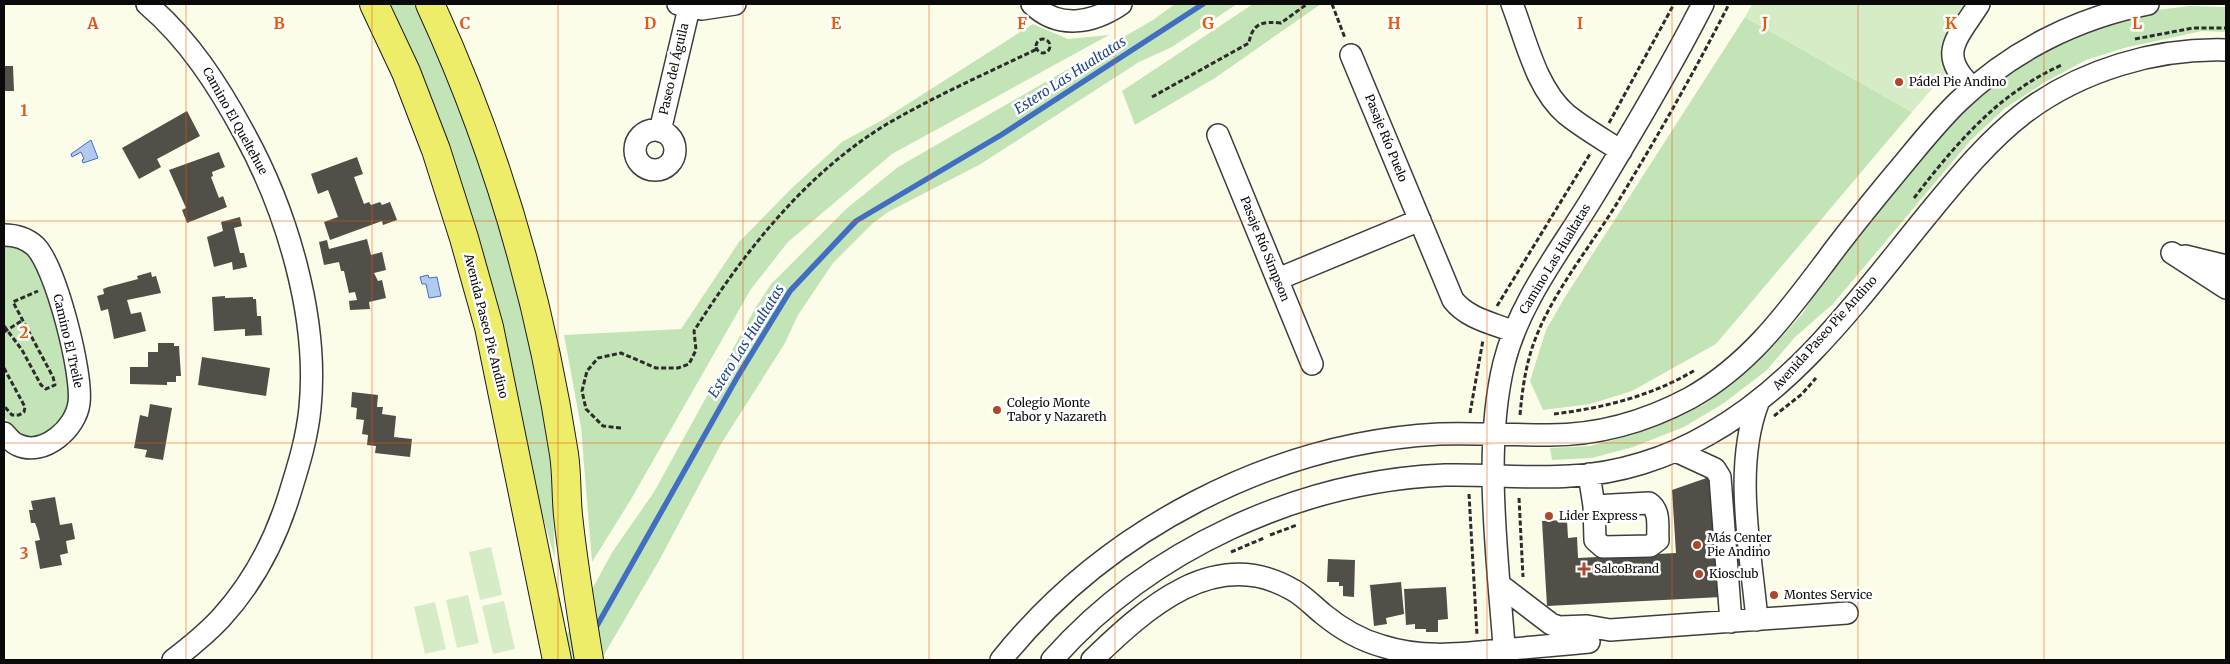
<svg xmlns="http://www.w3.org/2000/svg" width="2230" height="664" font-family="Merriweather,serif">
  <rect width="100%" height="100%" fill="#fcfde9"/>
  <path fill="#c3e4b7" d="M385,4H418L443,58L515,268L550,433L555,559L519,433Z
    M1175,4H1237L1172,47L1139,62L979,165L888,212L872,224L833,263L798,315L785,343L721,444L660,559L601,660H553L613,551L654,492L756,307L771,284L846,209L898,167L1153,20Z
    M1253,4H1321L1215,78L1135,125L1122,91Z
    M2190,6L2226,7V32L2202,31L2124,48L2086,60L2045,82L2004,109L1970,141L1833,304L1795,337L1767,370L1724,403L1684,427L1633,447L1592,458L1552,460L1550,448L1590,446L1629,436L1672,420L1705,404L1770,350L1803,313L1842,250L1977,94L2052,45L2140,12Z
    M1745,17L1912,112L1716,344L1632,391L1590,404L1543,410L1530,381L1546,330L1565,297Z
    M1033,24L1068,39L1109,35L892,154L788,242L751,289L630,501L592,562L581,427L564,335L681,329L739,242L793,187L842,142L884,119Z
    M4,244C16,245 26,247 33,258C46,275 76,391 69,410C63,427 40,438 23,438L4,417Z"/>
  <path fill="#d6ecc7" d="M1752,4H1990L1964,52L1912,112L1745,17Z
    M491,547L502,595L480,600L469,552Z
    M468,595L479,643L457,648L446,600Z
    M504,601L515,649L493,654L482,606Z
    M435,602L446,649L425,654L414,607Z"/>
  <path fill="#b2caf0" stroke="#406ec1" d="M91,140L98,158L83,163L82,160L84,159L81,152L72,157L71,154Z
    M428,275L429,278L437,277L441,296L429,298L426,284H422L420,277Z"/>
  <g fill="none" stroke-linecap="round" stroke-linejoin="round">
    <path stroke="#406ec1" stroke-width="5.5" d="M594,631L738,376L790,291L856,221L1001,135L1203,4"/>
  </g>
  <path fill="#524e48" d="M4,66H13L14,91H4Z
    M187,111L200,136L157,159L161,167L139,179L122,148Z
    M219,152L225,167L212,172L213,176L211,177L219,198L223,196L227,207L187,223L182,210L186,208L169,170Z
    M357,157L363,174L354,177L364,204L369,202L371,205L380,202L382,205L390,202L397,220L383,225L382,221L330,240L324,222L338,217L328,190L318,194L311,174Z
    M240,217L242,226L234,228L240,253H244L247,267L233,270L232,262L214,267L207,237L223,231L221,222Z
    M367,239L371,255L382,252L386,270L374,273L378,281L382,280L386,298L369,302L370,309L350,310L349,301L357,300L355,292L349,293L344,271H341L339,262L324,265L319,242L327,240L329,249Z
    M151,272L152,277L156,276L161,293L127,300L131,314L141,312L146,331L114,339L108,309L101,311L97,296L104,294L103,289L108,287L138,279L137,276Z
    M225,296V298L253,297V299H256L257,316H261L262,335L245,336V329L214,331L212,297Z
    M158,343H174V346H179L181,376H176V382H167V385L130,384V367H148V352H158Z
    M202,357L270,368L266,396L198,385Z
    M352,392L378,395L377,407H383L382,414L396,416L394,437L412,439L410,457L375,453L376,446L367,445L368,435L362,434L364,420L356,419L357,408L351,407Z
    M150,404L172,408L163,460L145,457L147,450L134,448L140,415L148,417Z
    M1715,475L1721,597L1547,606L1542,521L1567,520L1568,538L1577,537L1578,558L1676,553L1672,490Z
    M55,497L60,525L72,523L75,539L66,541L68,553L60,555L62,565L40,569L35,541L40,540L37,528L35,523H31L29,510H33L31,501Z
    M1328,559L1355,560L1354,597L1343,596V586H1339V582H1327Z
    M1401,582L1404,614L1386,618L1387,624L1374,626L1370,585Z
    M1446,587L1448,619L1438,620V632H1426V629H1415V624L1406,625L1404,589Z"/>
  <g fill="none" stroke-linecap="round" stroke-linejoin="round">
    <defs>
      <path id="minor" d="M147,4C189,40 218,85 244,133C287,211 319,318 310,408C307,439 298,467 289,496C275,541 253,583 221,618C207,633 190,647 173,660
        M678,4L702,9L735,4
        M1032,4C1059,30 1093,23 1121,4
        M1512,4C1526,40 1536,88 1566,114C1583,128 1603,139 1621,151
        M1351,55L1453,300C1468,319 1493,323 1514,332
        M1973,88C1936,54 1957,39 1979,4
        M635 150a20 20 0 1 1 40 0a20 20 0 1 1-40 0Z
        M660,131L689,8
        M1218,135L1312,364
        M4,235C16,235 26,238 35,246C56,267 83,374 79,403C76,428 44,457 18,445C12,443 8,437 4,433
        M2172,253L2226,288
        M2185,256L2226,266
        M1278,279L1420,220
        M1676,451L1715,469L1720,477L1731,622
        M1589,474L1594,506L1595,540L1603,547L1650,546L1658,540C1657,527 1661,511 1649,503L1594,506
        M1500,585L1551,624L1559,627L1587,626L1610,630L1847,613
        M1757,620C1751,552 1733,468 1758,403
        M1001,660C1106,529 1272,443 1439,434C1474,433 1509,435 1544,435C1595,436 1645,422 1690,398C1749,365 1786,314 1826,261C1848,231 1871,203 1895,174C1916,149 1936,123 1959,101C2011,51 2077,18 2148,4
        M1052,660C1149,550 1299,481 1445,475C1487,474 1529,479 1570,476C1618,474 1668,458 1709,434C1802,382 1866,289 1933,208C1961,174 1989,140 2024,113C2081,70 2156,48 2226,50
        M1092,660C1145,609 1215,544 1293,590C1304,596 1313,606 1323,614C1340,628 1360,640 1382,646C1422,659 1461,654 1502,650C1531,647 1560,645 1589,642
        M1505,660C1499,568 1482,453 1504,363C1519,303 1559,252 1591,200C1630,136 1669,71 1703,4"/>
      <path id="major" d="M374,4L406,72L436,150L464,238L489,327L557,660
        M430,4C496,147 540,299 564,454C567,474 566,495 568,515C573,563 581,612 589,660"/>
    </defs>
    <use href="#minor" stroke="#3d3d3d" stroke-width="24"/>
    <use href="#major" stroke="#1b1b1b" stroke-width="30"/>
    <path stroke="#2c2c2c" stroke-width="3" stroke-dasharray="5 2.5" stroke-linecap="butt" d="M1332,4L1345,38
      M2135,39L2193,28H2226
      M1036 46a7 7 0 1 1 14 0a7 7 0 1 1-14 0Z
      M1152,97L1249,43C1252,23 1263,21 1281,23L1307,4
      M1609,123L1674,4
      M1914,198C1955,145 1998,93 2062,65
      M1497,306L1590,154
      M4,326L22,350L41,385L46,389L55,385L53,377L13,302L38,291
      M4,332L23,320
      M4,368L25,407L24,412L19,415H12L4,406
      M1470,413L1483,340
      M1554,414C1603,408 1652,396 1695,370
      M1520,415C1522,392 1525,370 1532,348C1550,294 1593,244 1622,195C1660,132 1696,69 1729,4
      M1774,416L1802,394L1816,378
      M621,428L603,426L586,409L582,391L587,371L598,358L621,353L656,368H678L689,364L696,350L694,331C744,252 806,173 887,124C935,96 987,73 1037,49
      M1469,494L1477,635
      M1519,498L1523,577
      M1270,535L1297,525
      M1231,552L1264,538"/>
    <use href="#minor" stroke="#fff" stroke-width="21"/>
    <use href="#major" stroke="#eded6a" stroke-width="28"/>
  </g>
  <path fill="none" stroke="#e8590c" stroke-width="1" stroke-opacity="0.55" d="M186,4V660M372,4V660M558,4V660M743,4V660M929,4V660M1115,4V660M1301,4V660M1487,4V660M1672,4V660M1858,4V660M2044,4V660M4,221H2226M4,443H2226"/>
  <g fill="#ad482f" stroke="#fff" stroke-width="2">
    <circle cx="1899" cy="82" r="5"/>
    <circle cx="997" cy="410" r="5"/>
    <circle cx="1549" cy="516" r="5"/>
    <circle cx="1697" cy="545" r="5"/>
    <path d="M1581.5 561.5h5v5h5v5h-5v5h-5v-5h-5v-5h5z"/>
    <circle cx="1699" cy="574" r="5"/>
    <circle cx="1774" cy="595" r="5"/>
  </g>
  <g text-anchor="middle" stroke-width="5" stroke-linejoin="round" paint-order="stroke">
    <g font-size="12" fill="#0a0a0a" stroke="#fff">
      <text transform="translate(674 69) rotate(-77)" y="4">Paseo del Águila</text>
      <text transform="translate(235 121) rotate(61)" y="4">Camino El Queltehue</text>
      <text transform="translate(1386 138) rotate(68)" y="4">Pasaje Río Puelo</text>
      <text transform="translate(1265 249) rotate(68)" y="4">Pasaje Río Simpson</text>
      <text transform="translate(1555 259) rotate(-59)" y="4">Camino Las Hualtatas</text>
      <text transform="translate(486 326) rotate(76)" y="4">Avenida Paseo Pie Andino</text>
      <text transform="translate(1825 333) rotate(-48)" y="4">Avenida Paseo Pie Andino</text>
      <text transform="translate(68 341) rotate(77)" y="4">Camino El Treile</text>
    </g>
    <g font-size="12" fill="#0a0a0a" stroke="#fff" text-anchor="start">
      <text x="1909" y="86">Pádel Pie Andino</text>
      <text x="1007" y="407">Colegio Monte<tspan x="1007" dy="14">Tabor y Nazareth</tspan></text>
      <text x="1559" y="520">Lider Express</text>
      <text x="1707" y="542">Más Center<tspan x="1707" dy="14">Pie Andino</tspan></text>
      <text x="1594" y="573">SalcoBrand</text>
      <text x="1709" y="578">Kiosclub</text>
      <text x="1784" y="599">Montes Service</text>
    </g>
    <g font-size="14" font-style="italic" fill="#1f4390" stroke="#fff">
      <text transform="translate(1070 75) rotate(-33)" y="5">Estero Las Hualtatas</text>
      <text transform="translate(746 341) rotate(-58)" y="5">Estero Las Hualtatas</text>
    </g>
  </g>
  <g font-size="16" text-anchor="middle" font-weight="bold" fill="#e8590c" stroke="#fff" stroke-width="5" stroke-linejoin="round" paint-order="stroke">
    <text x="93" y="29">A</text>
    <text x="279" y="29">B</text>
    <text x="465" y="29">C</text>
    <text x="650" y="29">D</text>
    <text x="836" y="29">E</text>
    <text x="1022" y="29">F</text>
    <text x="1208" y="29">G</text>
    <text x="1394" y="29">H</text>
    <text x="1580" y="29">I</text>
    <text x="1765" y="29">J</text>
    <text x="1951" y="29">K</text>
    <text x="2137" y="29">L</text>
    <text x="24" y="116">1</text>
    <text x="24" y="338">2</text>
    <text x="24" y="559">3</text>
  </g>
  <rect width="2230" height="664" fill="none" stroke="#0a0a0a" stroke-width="10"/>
</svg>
